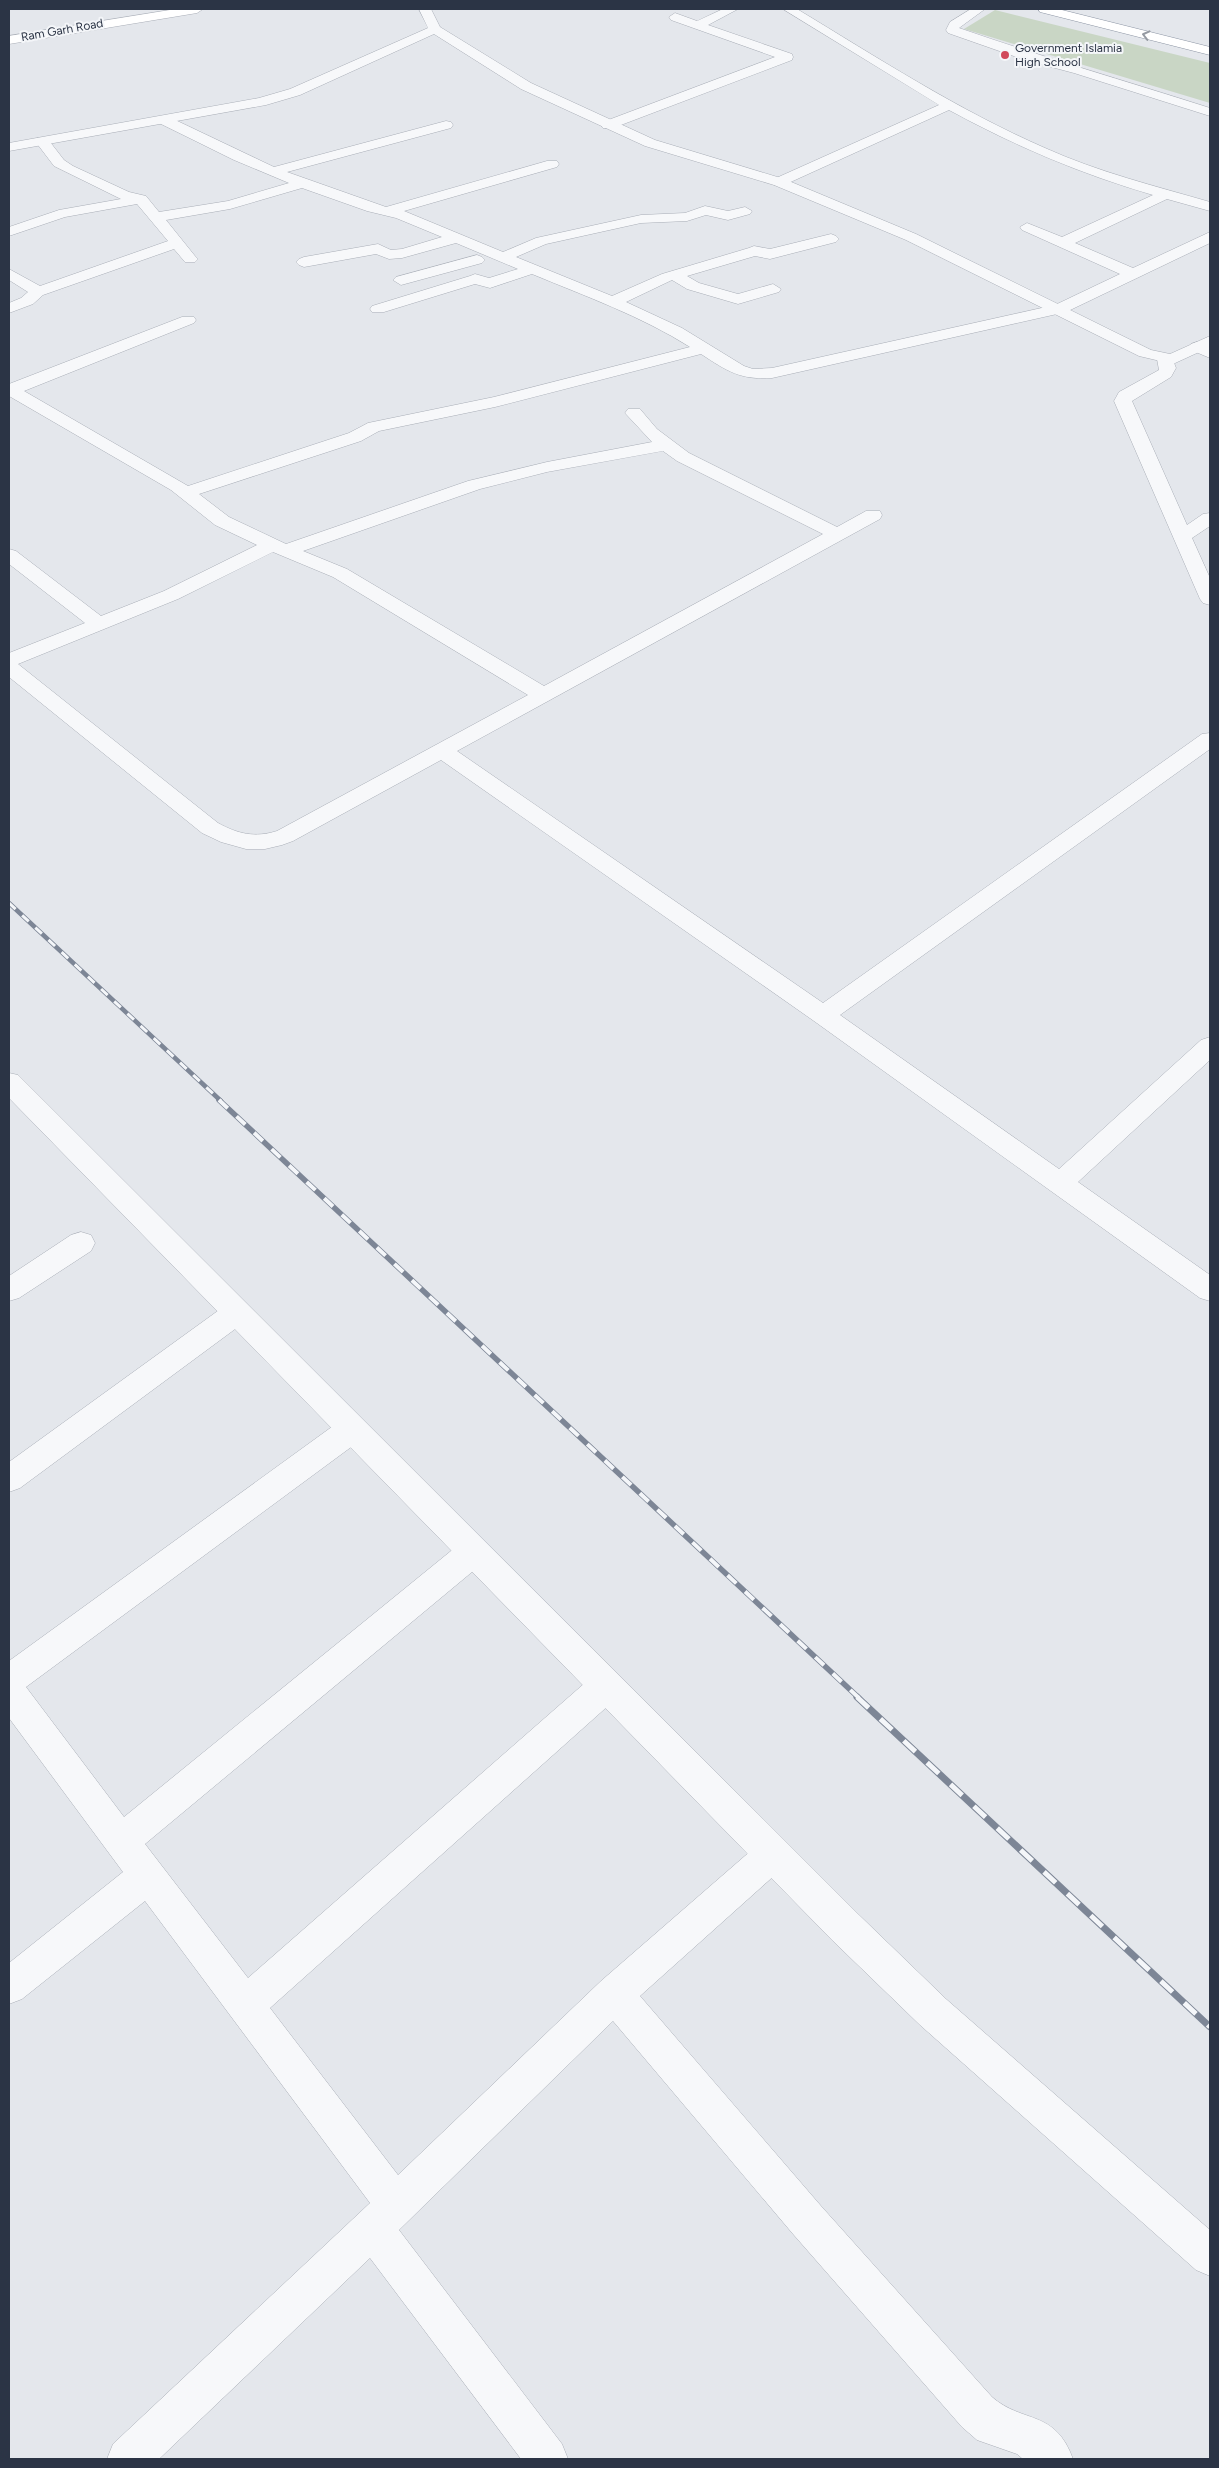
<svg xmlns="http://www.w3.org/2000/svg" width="1219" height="2468" font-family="Figtree,sans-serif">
  <rect width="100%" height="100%" fill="#e4e7ec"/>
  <path fill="#c9d6c5" d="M995,10L1210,63V103L964,29Z"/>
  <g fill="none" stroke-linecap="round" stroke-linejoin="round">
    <defs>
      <path id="minor" d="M723,9H738L708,25L792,54L793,57L792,60L613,128H603L601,125L603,122L775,57L671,20L669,17L675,13L697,21Z
        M783,9H797C878,58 958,110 1045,148C1098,172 1155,186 1210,202V211L1167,199L1075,243L1133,268L1210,232V243L1066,312L772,378C740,380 727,371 701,354L495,407L379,431L361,441L199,494L229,517L286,544L468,481L547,462L652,442L625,413L628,409H640L657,429L689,453L837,527L866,511H880L882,515L880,519L457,751L823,1003L1202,734L1210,733V749L840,1015L1059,1169L1201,1040L1210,1037V1060L1078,1182L1210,1275V1301L1200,1298L814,1021L441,760L293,841L282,845L265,849H246L221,842L202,833L9,677V653L85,623L9,564V549L16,551L101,616L164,591L257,545L215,525L171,490L9,396V384L182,317H194L196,320L194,323L24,391L188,486L349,433L368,423L494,397L690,347C641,316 585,296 532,274L490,288L475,284L384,312H372L370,309L372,306L470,276L475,274L489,278L518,269L456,243L402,258L389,259L376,254L304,267L299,265L296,262L299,259L304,257L378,244L391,250L402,249L442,237L396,218L367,211L302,188L230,209L166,220L195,256L198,259L195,262H185L174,249L43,295L33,304L9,313V303L21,298L28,292L9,280V269L40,286L168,241L137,204L65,217L9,236V227L59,210L121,199L54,166L35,141L37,138H47L64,160L73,166L129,192L146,196L159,212L228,201L289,183L234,160L159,123L157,120L159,117H169L274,167L446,121L451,122L453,125L451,128L287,172L386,207L547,161H557L559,164L557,167L404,211L503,252L536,238L641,215L685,213L705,206L728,211L745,207L752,211L750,214L728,220L706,215L687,221L641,223L546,244L516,257L612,296L662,274L749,248L754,246L770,249L831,234L836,236L839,239L836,242L770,259L755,256L687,276L699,283L738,294L773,284L781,289L779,292L738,304L687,289L672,280L626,302L682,328L744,366L753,369L772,368L1055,305L1120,274L1022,230L1020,227L1027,223L1062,237L1153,195C1081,174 1015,146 949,110L784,185H774L772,182L774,179L939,105ZM663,451L677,461L823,534L544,686L347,569L303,551L480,489L547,472ZM273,552L333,577L528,695L277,831C255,838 238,834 218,823L18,664L178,599Z
        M971,9H985L959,28C1042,57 1126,81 1210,108V116L1074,73L1025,60L948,33L946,30L950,22Z
        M477,255L482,257L485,260L482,263L401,285L393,280L396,277Z
        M1197,342L1210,347V358L1191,350L1189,347L1191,344Z
        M1165,354L1171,355L1176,368L1171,377L1132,401L1187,525L1203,514L1210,513V526L1192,538L1210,578V605L1203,603L1200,599L1114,401L1119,392L1159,370L1157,359L1159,355Z
        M81,1232L91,1235L95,1243L91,1251L19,1298L9,1301V1276L71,1235Z
        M236,1302L246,1305L250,1313L246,1321L20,1488L9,1492V1462L226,1305Z
        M351,1417L362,1421L366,1430L362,1439L26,1687L124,1817L462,1542L473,1538L484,1542L489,1552L484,1562L145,1844L248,1978L594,1675L606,1670L618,1675L623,1686L618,1697L270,2008L398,2175L601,1981L761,1842L773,1836L785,1842L791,1854L785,1866L640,1996L821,2206L992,2397C1023,2424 1055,2409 1073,2459H1023L1017,2454L977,2440L962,2427L793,2234L613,2021L399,2230L562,2444L568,2459H521L370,2258L159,2459H107L113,2444L370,2203L145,1901L22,1999L9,2004V1963L123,1872L9,1718V1661L340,1421Z"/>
      <path id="tertiary" d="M419,9H431L440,27L531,83L655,140L784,179L916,234L1151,350L1170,354L1210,336V347L1173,364L1139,356L906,240L774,185L645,146L521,89L434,34L300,95L266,105L9,151V143L259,98L290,89L428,28Z
        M9,1073L18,1075L858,1914L946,1999L1210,2230V2276L1196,2270L920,2025L832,1940L9,1098Z"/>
      <path id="secondary" d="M176,9H203L197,13L9,44V36Z"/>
      <path id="trunk" d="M1038,9H1058L1210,47V55L1040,12Z"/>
    </defs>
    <use href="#minor" stroke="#a9aeb7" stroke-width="1"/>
    <use href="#tertiary" stroke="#a9aeb7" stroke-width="1"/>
    <use href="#secondary" stroke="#a9aeb7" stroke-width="1"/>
    <use href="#trunk" stroke="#8b94a3" stroke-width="1"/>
    <use href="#minor" fill="#f7f8fa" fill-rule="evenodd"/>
    <use href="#tertiary" fill="#f7f8fa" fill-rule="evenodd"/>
    <use href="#secondary" fill="#fff" fill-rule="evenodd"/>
    <use href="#trunk" fill="#fff" fill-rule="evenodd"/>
    <defs>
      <path id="rail-far2" d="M9,903L221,1101"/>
      <path id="rail-far1" d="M219,1100L859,1698"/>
      <path id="rail" d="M857,1697L1210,2027"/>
    </defs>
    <use href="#rail-far2" stroke="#7d8696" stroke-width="4.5"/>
    <use href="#rail-far1" stroke="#7d8696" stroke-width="5.5"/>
    <use href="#rail" stroke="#7d8696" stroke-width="7"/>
    <use href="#rail-far2" stroke="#f4f6f9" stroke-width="3" stroke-dasharray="9" stroke-linecap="butt"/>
    <use href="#rail-far1" stroke="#f4f6f9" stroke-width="4" stroke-dasharray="12" stroke-linecap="butt"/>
    <use href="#rail" stroke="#f4f6f9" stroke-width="5" stroke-dasharray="16" stroke-linecap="butt"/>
  </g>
  <defs><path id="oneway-chevron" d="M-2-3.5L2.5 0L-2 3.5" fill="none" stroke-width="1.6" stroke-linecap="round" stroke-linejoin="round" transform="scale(1.25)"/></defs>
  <use stroke="#959aa2" href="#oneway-chevron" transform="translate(1146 35) rotate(-166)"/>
  <circle fill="#d1495b" stroke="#f4f6f9" stroke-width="2" cx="1005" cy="55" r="5"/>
  <g text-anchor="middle" stroke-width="4" stroke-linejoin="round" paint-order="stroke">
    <g font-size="12" fill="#2b3445" stroke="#f4f6f9">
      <text transform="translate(62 30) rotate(-10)" y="4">Ram Garh Road</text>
    </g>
    <g font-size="12" fill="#2b3445" stroke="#f4f6f9" text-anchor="start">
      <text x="1015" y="52">Government Islamia<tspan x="1015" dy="14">High School</tspan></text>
    </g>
  </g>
  <rect width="1219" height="2468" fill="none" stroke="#2b3445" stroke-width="20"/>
</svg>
